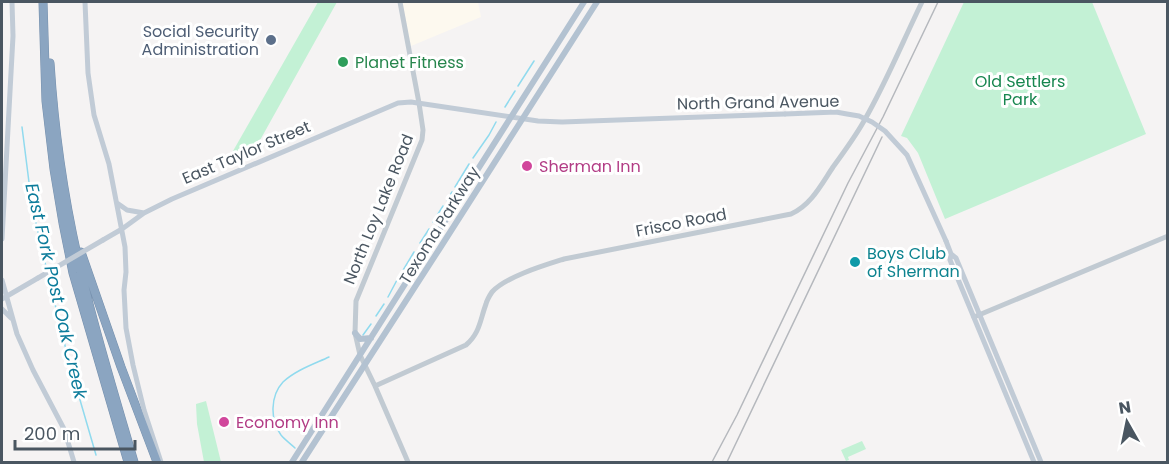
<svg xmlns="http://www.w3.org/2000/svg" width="1169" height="464" font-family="Poppins,sans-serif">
  <rect width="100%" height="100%" fill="#f5f3f3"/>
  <path fill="#fdf9ef" d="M402,2H478L481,17L411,46Z"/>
  <path fill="#c3f1d5" d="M318,2H337L249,160L229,158Z
    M964,2H1092L1146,134L945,219L918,153L907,138L901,136Z
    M206,401L221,462H204L197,424L196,404Z
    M862,441L866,449L848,457L849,460L846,461L841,450Z"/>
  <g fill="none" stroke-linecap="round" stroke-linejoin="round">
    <path stroke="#90daee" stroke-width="1.5" d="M2,86V87
      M518,86L534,61
      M505,107L515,91
      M22,127L32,206L47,271
      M473,158L489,135L496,122
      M455,187L469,164
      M447,200L452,192
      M433,222L443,206
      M420,243L429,229
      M402,272L414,252
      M48,275L69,362L96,455
      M388,297L397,280
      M376,316L384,304
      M363,335L371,324
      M295,448C291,444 285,440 281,435C270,420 270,396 283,382C296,370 314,364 329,357"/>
    <defs>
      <path id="motorway" d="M43,2L46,101L54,169L63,223L73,273L128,462
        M50,63C55,141 67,220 87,296C101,352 118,407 134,462
        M81,252L121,367L157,462"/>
    </defs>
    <use href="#motorway" stroke="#7690ad" stroke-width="9"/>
    <path stroke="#c1cad2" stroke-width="5" d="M400,2L419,103L423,130L422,140L356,301L355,333L360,355L375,386L408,462
      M974,317L1168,236
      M375,386L466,345C480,333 480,320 486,304C487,300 490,295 492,292C505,277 545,265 564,259L791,214C811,205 821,185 833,167C844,152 855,137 864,121C886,83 903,41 922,2"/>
    <path stroke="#c1cbd6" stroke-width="5" d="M85,2L88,73L94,115L109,164L125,247L126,272L124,290L126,328L133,365L144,410L161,462
      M117,203L127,210L144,213
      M2,239L13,36L12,2
      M103,240L122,229L144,213L172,199L398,103L411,102L538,121L562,122L785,114
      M946,241L951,254L956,258L1041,462
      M951,254L950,260L1034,462
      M2,280L17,334L33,370L64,429L74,462
      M2,299L38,278
      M2,309L11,318"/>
    <path stroke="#b3c2d1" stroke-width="6" d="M355,333L360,339L371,338
      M292,462L584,2
      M302,462L440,248L597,2"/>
    <use href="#motorway" stroke="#8ba5c1" stroke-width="8"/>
    <path stroke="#b5b8bd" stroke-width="1.5" d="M712,462L737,415L848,183L883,117L938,2
      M727,462L882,137"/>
    <path stroke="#c1cbd6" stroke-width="5" d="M785,114L836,112L847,114L859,116L872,122L885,131L907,155L946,241
      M38,278L103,240"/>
  </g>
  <circle fill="#5c6f8a" stroke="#fff" stroke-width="2" cx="271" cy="40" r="6"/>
  <circle fill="#2e9e5b" stroke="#fff" stroke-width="2" cx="343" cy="62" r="6"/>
  <g fill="#d1479c" stroke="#fff" stroke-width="2">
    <circle cx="527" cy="166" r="6"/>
    <circle cx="224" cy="422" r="6"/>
  </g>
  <circle fill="#0f9aa8" stroke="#fff" stroke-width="2" cx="855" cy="262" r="6"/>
  <g text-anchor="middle" stroke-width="6" stroke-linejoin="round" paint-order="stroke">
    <g font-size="16" fill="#4e5e75" stroke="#fff" text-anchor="end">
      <text x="259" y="37">Social Security<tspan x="259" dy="18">Administration</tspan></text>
    </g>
    <g font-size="16" fill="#27864d" stroke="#fff" text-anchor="start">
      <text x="355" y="68">Planet Fitness</text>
    </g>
    <g font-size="16" fill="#17864f" stroke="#fff">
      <text x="1020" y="87">Old Settlers<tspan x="1020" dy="18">Park</tspan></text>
    </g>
    <g font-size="16" fill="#4a5661" stroke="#fff">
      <text transform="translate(758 102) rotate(-1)" y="6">North Grand Avenue</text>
      <text transform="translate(246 152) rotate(-23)" y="6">East Taylor Street</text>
      <text transform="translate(378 209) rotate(-68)" y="6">North Loy Lake Road</text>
      <text transform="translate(681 222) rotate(-11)" y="6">Frisco Road</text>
      <text transform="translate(439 225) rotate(-58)" y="6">Texoma Parkway</text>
    </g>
    <g font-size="16" fill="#b23c85" stroke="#fff" text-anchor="start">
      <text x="539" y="172">Sherman Inn</text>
      <text x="236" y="428">Economy Inn</text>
    </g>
    <g font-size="16" fill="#0d838f" stroke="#fff" text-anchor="start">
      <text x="867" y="259">Boys Club<tspan x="867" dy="18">of Sherman</tspan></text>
    </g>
    <g font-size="18" font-style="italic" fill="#0c7c9b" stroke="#fff">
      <text transform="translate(56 291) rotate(77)" y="6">East Fork Post Oak Creek</text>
    </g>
  </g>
  <rect width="1169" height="464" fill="none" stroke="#4a5661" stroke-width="6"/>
  <g transform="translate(1127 422) rotate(351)" stroke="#ffffff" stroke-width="4.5" paint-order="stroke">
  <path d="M0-4.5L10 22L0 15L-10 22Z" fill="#4a5661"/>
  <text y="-9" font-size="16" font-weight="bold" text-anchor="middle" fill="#4a5661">N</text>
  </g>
  <path d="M15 440v9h120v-9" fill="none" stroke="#4a5661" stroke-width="3"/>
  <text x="24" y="440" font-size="18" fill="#4a5661" stroke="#ffffff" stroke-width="4.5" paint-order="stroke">200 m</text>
</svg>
